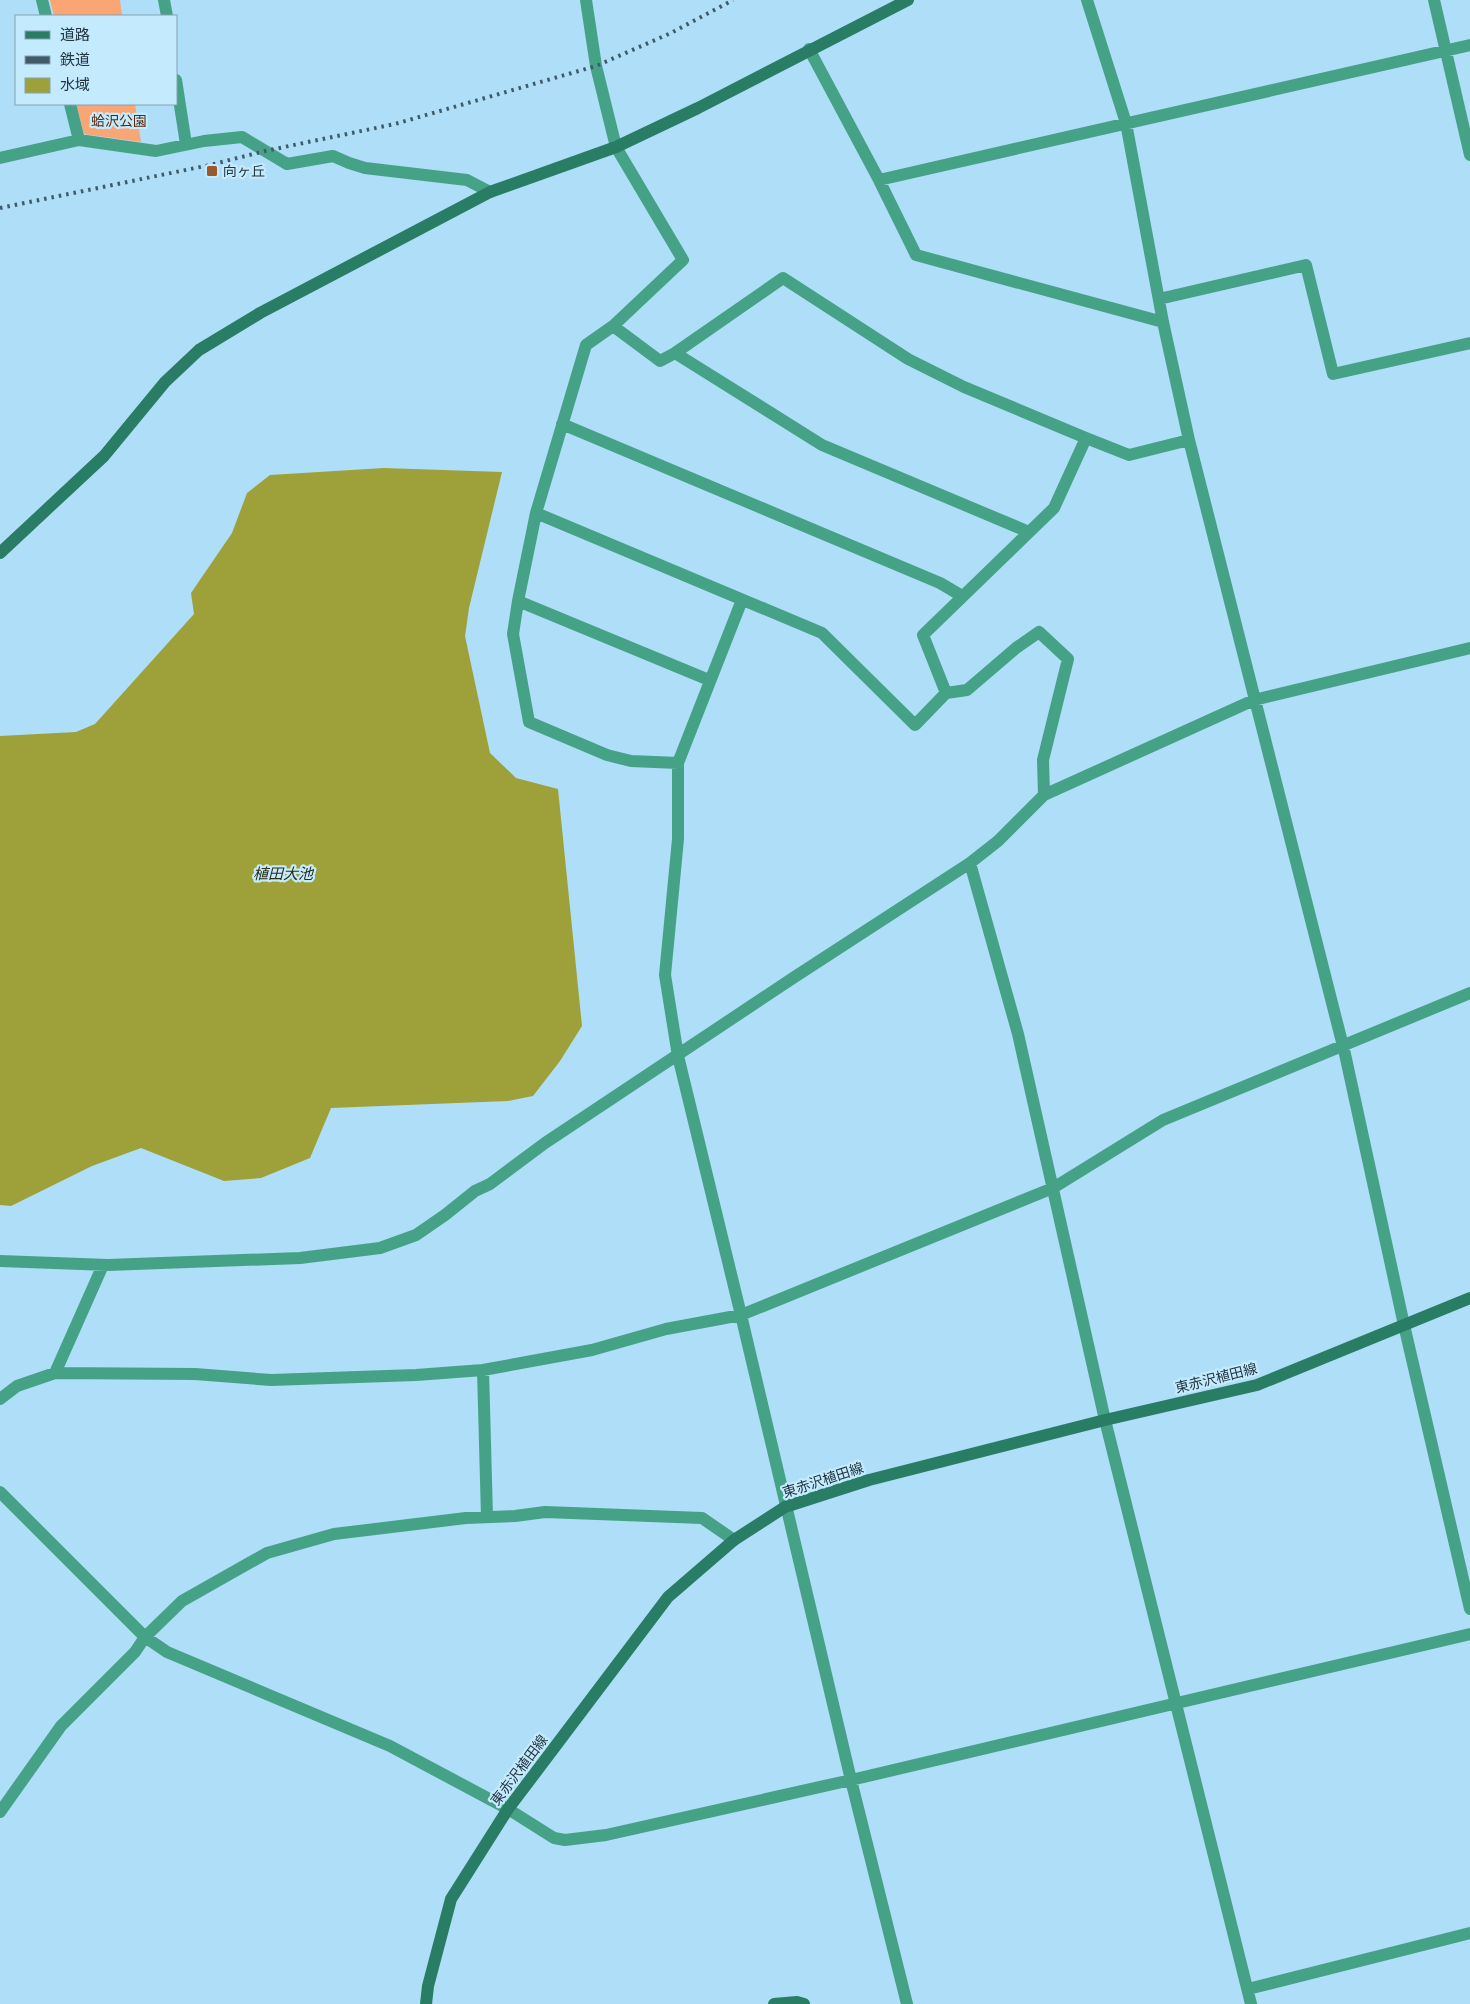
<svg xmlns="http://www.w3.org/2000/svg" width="1470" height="2004" font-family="Barlow,'Noto Sans JP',sans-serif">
  <rect width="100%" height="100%" fill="#aedef8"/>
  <path fill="#f9a574" d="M50,0H120L122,16H54Z
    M76,104H135L141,142L84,134Z"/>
  <path fill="#9ea13a" d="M384,468L502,472L469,608L465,636L490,753L516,778L558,789L582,1026L560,1061L533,1096L508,1101L331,1108L310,1158L261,1178L224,1181L141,1148L92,1166L11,1206L0,1205V736L76,732L95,724L194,614L191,593L232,533L247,493L270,475Z"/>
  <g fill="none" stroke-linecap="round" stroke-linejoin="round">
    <path stroke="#46a287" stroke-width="12" d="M42,0L46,16
      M164,0L167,16
      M586,0L596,66L616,147L683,260L613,326L586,345L536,513L518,601L513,634L529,722L607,755L631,761L678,763
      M1087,0L1126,123L1163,322L1189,440L1345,1054L1404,1325L1470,1609
      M1434,0L1470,155
      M809,49L879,180L916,255L1163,322
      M176,80L186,144
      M70,104L79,140
      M0,158L79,140L156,151L204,141L242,137L287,164L333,156L349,163L365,168L467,180L490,192
      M879,180L1470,45
      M1159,299L1306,265L1333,374L1470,343
      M613,326L660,361L675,353L783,278L908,359L964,387L1086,438L1129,455L1189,440
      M675,353L822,445L1029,532
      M562,424L940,583L962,596
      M536,513L822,633L915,725L946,693L967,690L1016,648L1039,632L1068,659L1043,760L1044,795
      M742,600L678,763V839L665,975L678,1056L741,1315L851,1780L907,2004
      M518,601L709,680
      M946,693L923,635L1054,508L1086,438
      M970,863L1018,1034L1105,1420L1251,2004
      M0,1261L108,1265L300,1258L380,1248L416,1235L445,1215L475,1191L490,1184L545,1143L793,978L970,863L998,841L1044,795L1254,700L1470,648
      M483,1370L487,1517
      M55,1373L103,1265
      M0,1399L17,1386L55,1373L195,1374L271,1380L416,1375L483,1370L592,1350L666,1329L741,1315L1053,1188L1163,1120L1470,993
      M0,1492L145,1637L167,1652L390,1746L508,1809L554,1838L565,1840L606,1835L851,1780L1470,1634
      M0,1812L61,1726L135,1652L145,1637L182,1601L267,1553L334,1534L466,1518L515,1516L545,1512L702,1518L734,1540
      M1248,1989L1470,1933"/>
    <path stroke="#297d65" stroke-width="12" d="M0,553L104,456L165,382L199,350L260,313L490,192L616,147L698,108L908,0
      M426,2004L428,1986L451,1899L508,1809L668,1597L734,1540L785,1507L869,1480L1105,1420L1257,1385L1470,1298
      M774,2004L797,2002L804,2004"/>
    <path stroke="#415a67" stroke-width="4" stroke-dasharray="2.5 5" stroke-linecap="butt" d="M0,208L210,165L265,151L395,124L596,66L671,33L733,0"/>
  </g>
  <rect fill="#9c572b" stroke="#c4eafe" stroke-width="2" x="206" y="165" width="12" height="12" rx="2.5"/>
  <g text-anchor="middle" stroke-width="4.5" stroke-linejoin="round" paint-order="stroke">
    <g font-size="14" fill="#552a0e" stroke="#c4eafe">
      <text x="119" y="126">蛤沢公園</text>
    </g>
    <g font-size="14" fill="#233640" stroke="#c4eafe" text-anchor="start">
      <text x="223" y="176">向ヶ丘</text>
    </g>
    <g font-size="14" fill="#233640" stroke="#c4eafe">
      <text transform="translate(1216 1378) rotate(-14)" y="5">東赤沢植田線</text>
      <text transform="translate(823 1480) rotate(-18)" y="5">東赤沢植田線</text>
      <text transform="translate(519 1770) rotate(-53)" y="5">東赤沢植田線</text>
    </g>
    <g font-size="15" font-style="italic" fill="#2c2d16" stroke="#c4eafe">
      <text x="283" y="879">植田大池</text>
    </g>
  </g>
  <rect x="15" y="15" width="162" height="90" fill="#c4eafe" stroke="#84a2b2"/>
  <rect x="25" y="31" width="25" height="8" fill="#297d65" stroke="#84a2b2"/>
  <text x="60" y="40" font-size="15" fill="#233640">道路</text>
  <rect x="25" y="56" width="25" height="8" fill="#415a67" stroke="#84a2b2"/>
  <text x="60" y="65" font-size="15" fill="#233640">鉄道</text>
  <rect x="25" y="78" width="25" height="15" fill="#9ea13a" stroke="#84a2b2"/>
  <text x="60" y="90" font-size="15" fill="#233640">水域</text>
</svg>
